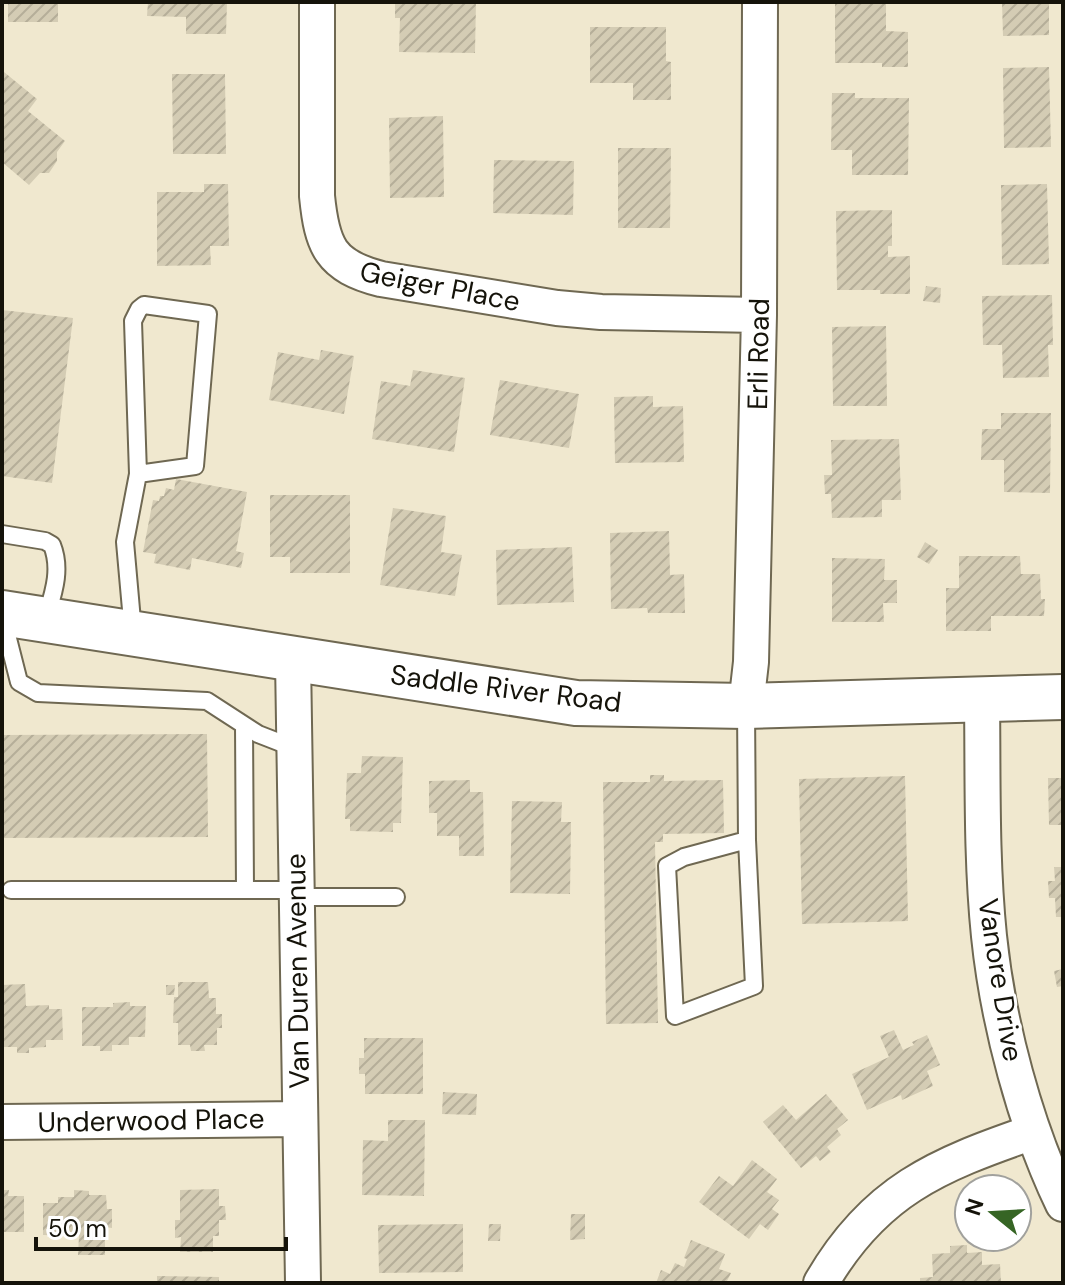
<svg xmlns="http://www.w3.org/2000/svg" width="1065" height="1285" font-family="'DM Sans',sans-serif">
  <defs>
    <pattern id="building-hatch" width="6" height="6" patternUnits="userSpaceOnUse" patternTransform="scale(2)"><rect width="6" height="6" fill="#d4ccb4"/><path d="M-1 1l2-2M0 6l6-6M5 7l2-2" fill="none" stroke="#b5ae99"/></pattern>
  </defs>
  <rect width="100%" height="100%" fill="#f0e8cf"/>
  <path fill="url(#building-hatch)" d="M8,2H58V22H8Z
    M148,2H227L226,34H186V17L147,16Z
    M395,2H476L475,53L399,52L400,18H395Z
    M835,2H886V31L908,32V67H882V63H835Z
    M1002,2H1049V35L1003,36Z
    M590,27H666V61L671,62V100H633V83H590Z
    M1049,67L1051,147L1004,148L1003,68Z
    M4,72L37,99L28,111L65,141L57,152V161L49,173H40L29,185L2,162Z
    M172,74H225L226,154H173Z
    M832,93H855V98H909L908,175H852V150H831Z
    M443,116L444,197L390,198L389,118Z
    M618,148H671L670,228H618Z
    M494,160L574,161L573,215L493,213Z
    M204,184H228L229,246H210L211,265L157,266V192H204Z
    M1047,184L1049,264L1002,265L1001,185Z
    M892,210V246H888V257L910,256V294H880V290H837L836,211Z
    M926,286L941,288L940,303L923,301Z
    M1052,295L1053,345H1048L1049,377L1003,378L1002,345H983L982,296Z
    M2,310L73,318L52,483L2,476Z
    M886,326L887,406H833L832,327Z
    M321,350L354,356L344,414L269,400L278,352L319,360Z
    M413,370L465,378L454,452L372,439L381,381L410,386Z
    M500,380L579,394L569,448L490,435Z
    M653,396V407L683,406L684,462L615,463L614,397Z
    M1001,413H1051L1050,493L1004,492V460H981L982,429H1001Z
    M899,439L901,500H882V517L832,518L831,494H825L824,475H832L831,440Z
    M176,479L247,492L236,551L244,553L241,568L192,558L190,570L154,563L156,554L143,552L153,500L159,501L160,496H164L166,488L174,490Z
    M270,495H350V573H290V557H270Z
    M393,508L446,516L441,552L462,555L455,596L380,585Z
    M669,531L670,575L684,574L685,613H648L647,608L611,609L610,533Z
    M925,542L938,550L929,564L917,557Z
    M572,547L574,602L497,605L496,550Z
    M959,556H1020L1021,574H1040L1041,599H1045L1044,616H991V631H946V588H959Z
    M832,558L885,559L884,580H897V603H883L884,622H832Z
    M207,734L208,837L2,838V735Z
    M362,756L403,757L401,823H393V832L350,831V819H345L347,773H361Z
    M650,775H664V781L723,780L724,833L663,834V842H655L658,1023L606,1024L603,782H650Z
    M905,776L908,921L802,924L799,779Z
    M1048,778H1063V825H1049Z
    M470,780V792H483L484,856H459V836H437V813H429V781Z
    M512,801L562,802L561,822H571L570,894L510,893Z
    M1054,867H1063V917H1056L1055,898H1049L1048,881H1055Z
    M1063,969V986L1057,987L1054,971Z
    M178,982H208L209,998H216V1014H222V1028H217V1045H204L205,1051H191L190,1045H178V1023H173L174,997H178Z
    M25,984L26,1006L49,1005V1009H62L63,1040H46V1047L29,1048V1053H17V1047H2V985Z
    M166,985H175L174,995H166Z
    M130,1002V1006H146L145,1037H129V1045H112V1051H100V1046H82V1007H113V1003Z
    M894,1030L903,1050L914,1045L912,1042L927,1035L940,1065L927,1071L933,1086L902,1100L901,1095L867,1110L852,1074L889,1057L880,1036Z
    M364,1038H423V1094H365V1074H359V1058H364Z
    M443,1092L477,1094L476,1115L442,1114Z
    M826,1094L848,1120L837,1129L841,1135L827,1147L831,1152L820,1161L816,1156L801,1168L763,1122L783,1105L796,1120Z
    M388,1120H425L424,1196L362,1195L363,1140L388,1141Z
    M752,1160L777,1179L767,1192L779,1200L772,1209L779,1214L768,1230L760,1224L749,1239L699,1202L719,1176L733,1186Z
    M219,1189V1206H225L226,1220H219V1236H213V1252H180L181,1237L175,1238V1220H180V1190Z
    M2,1190H9L8,1196H24V1232H2Z
    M74,1190L89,1191V1195H106L107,1209H112V1228L105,1227V1255H78L79,1236L43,1235V1203H58V1197H74Z
    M571,1214H585V1239L570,1240Z
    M463,1224V1272L379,1273L378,1225Z
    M489,1224H501L500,1241H488Z
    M691,1240L725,1254L719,1269L731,1273L726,1283H656L661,1270L670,1274L675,1263L684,1267L687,1259L684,1258Z
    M967,1245V1253L982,1252V1265L1000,1264L1001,1283H920V1278L933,1277L932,1254L950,1253V1246Z
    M157,1276L219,1277V1283H157Z"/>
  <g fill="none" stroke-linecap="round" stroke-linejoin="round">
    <defs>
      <path id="service" d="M2,534L45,541L52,545C62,570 53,594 46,618
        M2,615L19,682L38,693L207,701L258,734L294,748
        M133,632L125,542L138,474L133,321L139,309L144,305L208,314L195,466L138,474
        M746,707L747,840L754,986L675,1016L667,866L684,857L747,840
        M244,725L245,889
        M11,890H295
        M295,897H396"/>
      <path id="minor" d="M317,2V196C322,246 330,266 381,279L557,308L601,312L759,315
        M293,660L303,1283
        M982,699C983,778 981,858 989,936C998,1023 1025,1125 1063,1204
        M746,706L751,662L759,315L760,2
        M2,1122L300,1119
        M821,1283C874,1191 937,1165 1033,1132"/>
      <path id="secondary" d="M2,613L576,703L746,706L1063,697"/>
    </defs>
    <use href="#service" stroke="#6f6852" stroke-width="20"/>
    <use href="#minor" stroke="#6f6852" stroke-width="38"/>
    <use href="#secondary" stroke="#6f6852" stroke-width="48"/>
    <use href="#service" stroke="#fff" stroke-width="16"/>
    <use href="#minor" stroke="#fff" stroke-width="34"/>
    <use href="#secondary" stroke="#fff" stroke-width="44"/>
  </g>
  <g text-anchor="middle" stroke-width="6" stroke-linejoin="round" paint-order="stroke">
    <g font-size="28" fill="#15130a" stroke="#fff">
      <text transform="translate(440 286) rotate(11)" y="10">Geiger Place</text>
      <text transform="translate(758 354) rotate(-89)" y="10">Erli Road</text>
      <text transform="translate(506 688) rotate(7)" y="10">Saddle River Road</text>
      <text transform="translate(297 971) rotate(-91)" y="10">Van Duren Avenue</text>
      <text transform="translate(1001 980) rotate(81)" y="10">Vanore Drive</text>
      <text transform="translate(151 1120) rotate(-1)" y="10">Underwood Place</text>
    </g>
  </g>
  <rect width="1065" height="1285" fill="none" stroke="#15130a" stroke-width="8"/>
  <g transform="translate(993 1213) rotate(288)"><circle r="38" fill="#ffffff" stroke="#a1a19d" stroke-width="2"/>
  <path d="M0-6L14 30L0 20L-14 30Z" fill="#366524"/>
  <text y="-12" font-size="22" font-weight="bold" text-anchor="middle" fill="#15130a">N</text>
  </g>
  <path d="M36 1237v12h250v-12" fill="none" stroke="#15130a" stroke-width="4"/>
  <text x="48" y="1237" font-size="24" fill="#15130a" stroke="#ffffff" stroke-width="6" paint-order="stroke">50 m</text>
</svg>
